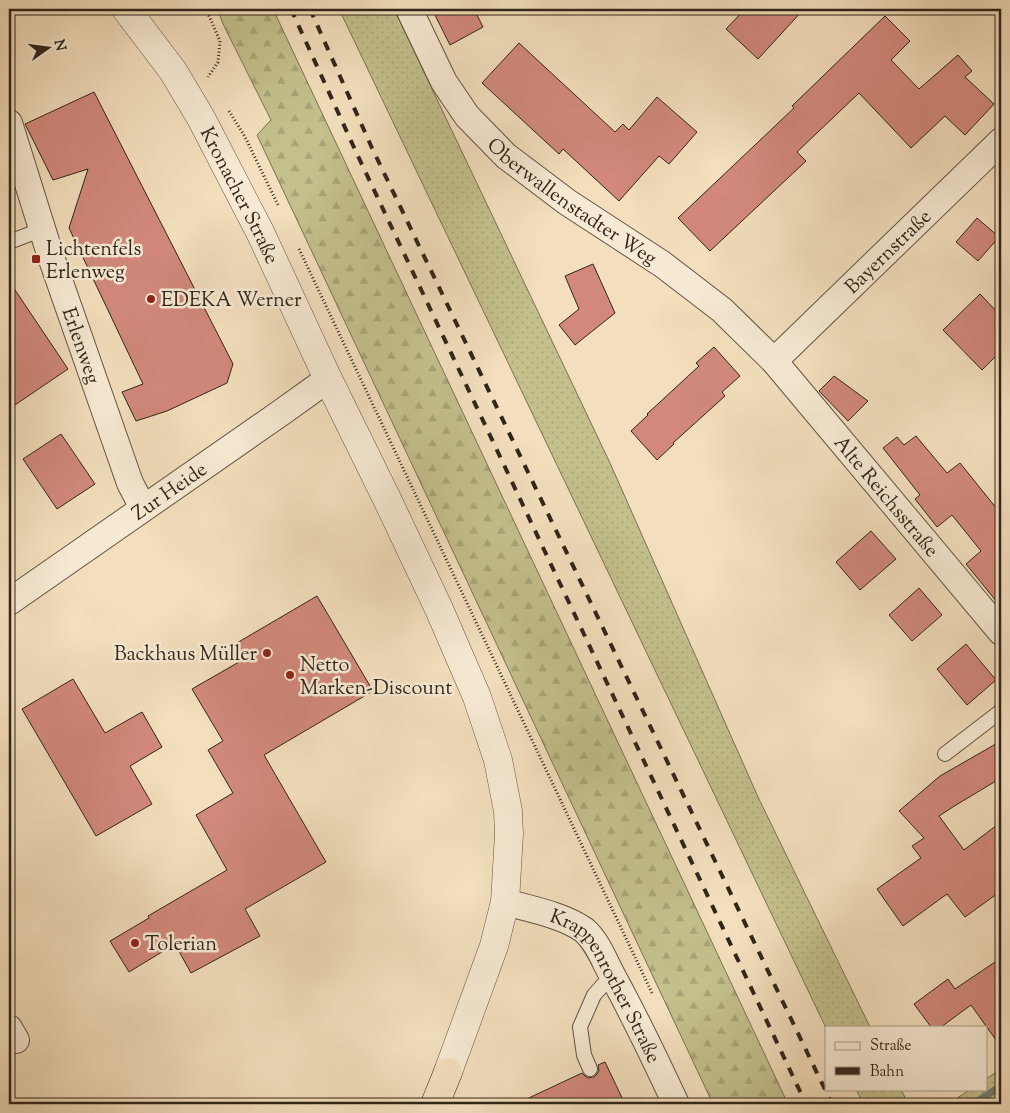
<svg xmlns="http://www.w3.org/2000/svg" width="1010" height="1113" font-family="'Sorts Mill Goudy',serif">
  <defs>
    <pattern id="grass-dots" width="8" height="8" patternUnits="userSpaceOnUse" patternTransform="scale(1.25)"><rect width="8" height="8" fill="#c3c08c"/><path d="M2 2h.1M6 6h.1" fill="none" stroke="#a8a578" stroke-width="1.8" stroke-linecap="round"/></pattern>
    <pattern id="forest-firs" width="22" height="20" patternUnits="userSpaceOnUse" patternTransform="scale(1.25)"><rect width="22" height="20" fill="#c3c08c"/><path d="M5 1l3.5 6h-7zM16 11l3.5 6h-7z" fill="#a8a578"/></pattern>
  </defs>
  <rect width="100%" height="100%" fill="#f3dfbd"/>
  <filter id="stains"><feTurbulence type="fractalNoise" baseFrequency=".004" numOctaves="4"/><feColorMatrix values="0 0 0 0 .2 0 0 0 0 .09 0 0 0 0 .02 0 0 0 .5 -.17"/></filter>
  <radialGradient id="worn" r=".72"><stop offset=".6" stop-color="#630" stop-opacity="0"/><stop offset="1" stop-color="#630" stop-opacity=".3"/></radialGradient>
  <path fill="url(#grass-dots)" stroke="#797254" d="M339,9H394L610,463L758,797L870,1027H826V1028Z
    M1001,1069V1104H948L971,1089H986V1079Z
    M856,1089H901L908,1104H863Z"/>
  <path fill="url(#forest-firs)" stroke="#797254" d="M217,9H273L788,1104H713L257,135L271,120L224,26Z"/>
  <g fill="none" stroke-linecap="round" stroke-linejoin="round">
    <path stroke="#708076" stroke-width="7" d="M973,1104L1001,1086"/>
  </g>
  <path fill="#d2897c" stroke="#2f251b" d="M432,9H474L483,27L450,45Z
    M745,9H804L758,59L726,29Z
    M885,16L910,41L891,60L919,89L958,55L972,71L965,77L994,104L965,135L945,116L911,148L859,93L797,152L806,161L710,251L678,218L794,108L792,106Z
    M519,43L615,132L623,124L629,130L657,97L697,132L669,164L659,156L619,201L563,149L559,154L482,83Z
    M94,92L233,364L227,383L167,411L136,421L122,392L143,384L69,228L88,169L53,180L25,124Z
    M977,218L999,237L978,261L956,242Z
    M593,264L615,313L575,345L559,325L579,309L565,276Z
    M9,281L68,369L9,409Z
    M980,294L1001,316V351L982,370L943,330Z
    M714,347L740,376L722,392L725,396L673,443L674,444L657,460L631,431L648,415L647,414L699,366L696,363Z
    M834,376L868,401L848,421L819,391Z
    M61,434L95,484L57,509L23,459Z
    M916,436L947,473L960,463L1001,514V607L966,564L981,551L952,515L937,527L915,499L920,495L883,448L897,437L904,445Z
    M871,531L896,559L860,590L836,562Z
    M919,588L942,615L912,641L889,615Z
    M317,596L373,691L264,755L326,862L245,909L260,936L191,973L175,944L129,972L110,941L149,918L148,916L227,870L196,815L233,793L208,750L223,741L192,689L239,662L230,647Z
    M966,644L996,680L967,705L937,669Z
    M73,679L105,733L142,712L162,747L130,766L152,804L96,836L22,709Z
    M1001,741V778L956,805L939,816L964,850L1001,822V891L965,917L947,894L903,926L877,889L921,858L912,846L924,838L899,811L940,776Z
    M1001,958V1047L971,1005L941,1027H931L914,1004L948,979L955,989Z
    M605,1062L625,1104H516L582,1073L585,1076L588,1078L594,1077L597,1074L599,1071L598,1065Z"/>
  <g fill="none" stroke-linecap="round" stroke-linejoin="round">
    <defs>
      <path id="service" d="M9,242L43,229
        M945,754L1001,711
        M590,1069L584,1055L580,1027L594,995L612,975"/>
      <g id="minor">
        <path id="s1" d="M409,9L444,82L467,116L506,156L567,202L662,264L722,310L774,361L1001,632"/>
        <path id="s2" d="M9,123L50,254L130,483L143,508"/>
        <path id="s3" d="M774,361L1001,141"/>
        <path id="s4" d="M9,602L282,412L328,379"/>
        <path id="s5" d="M505,902C530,909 563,915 584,930C597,941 604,960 612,975C635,1017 656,1061 676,1104"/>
        <path d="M9,1028L16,1040"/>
      </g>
      <g id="tertiary">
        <path id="s6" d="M126,9L173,71L201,118L261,234L328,379L387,499L439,609L477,697L498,760L508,811L509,834L505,902L494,946L448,1072"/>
      </g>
      <path id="trunk" d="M435,1104L448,1072"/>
    </defs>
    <use href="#service" stroke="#605444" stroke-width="16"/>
    <use href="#minor" stroke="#605444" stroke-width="28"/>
    <use href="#tertiary" stroke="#605444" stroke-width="29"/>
    <use href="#trunk" stroke="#2f251b" stroke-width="29"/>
    <path stroke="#2f251b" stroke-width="3" stroke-dasharray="1 2.5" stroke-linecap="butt" d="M206,9L220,41L218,62L208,77
      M229,111L245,137L279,207
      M299,249L652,993"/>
    <use href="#service" stroke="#f7ead4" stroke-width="14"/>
    <use href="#minor" stroke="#f7ead4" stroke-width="26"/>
    <use href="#tertiary" stroke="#f7ead4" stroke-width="28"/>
    <use href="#trunk" stroke="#f3dfbd" stroke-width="28"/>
    <path stroke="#2f251b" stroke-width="4" stroke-dasharray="9 9" stroke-linecap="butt" d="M291,9L357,154L806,1104
      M310,9L372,148L832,1104"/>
  </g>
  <g fill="#8f2418" stroke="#f7ead4" stroke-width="2">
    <rect x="31" y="254" width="10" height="10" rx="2.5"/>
    <circle cx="151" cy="299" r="5"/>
    <circle cx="267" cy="653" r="5"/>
    <circle cx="290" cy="675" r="5"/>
    <circle cx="135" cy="943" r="5"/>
  </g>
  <g text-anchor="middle" stroke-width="5" stroke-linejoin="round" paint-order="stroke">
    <g font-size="20" fill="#2f251b" stroke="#f7ead4">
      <text dy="7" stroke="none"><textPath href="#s6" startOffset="219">Kronacher Straße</textPath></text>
      <text dy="7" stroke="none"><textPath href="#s1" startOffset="258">Oberwallenstadter Weg</textPath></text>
      <text dy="7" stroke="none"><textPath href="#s3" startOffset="158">Bayernstraße</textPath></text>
      <text dy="7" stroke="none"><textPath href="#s2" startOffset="234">Erlenweg</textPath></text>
      <text dy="7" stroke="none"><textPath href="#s4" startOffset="195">Zur Heide</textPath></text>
      <text dy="7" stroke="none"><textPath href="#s1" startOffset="692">Alte Reichsstraße</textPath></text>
      <text dy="7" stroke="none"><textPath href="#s5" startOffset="141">Krappenrother Straße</textPath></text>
    </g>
    <g font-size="20" fill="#2f251b" stroke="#f7ead4" text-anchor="start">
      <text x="46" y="255">Lichtenfels<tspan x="46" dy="23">Erlenweg</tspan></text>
      <text x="161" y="306">EDEKA Werner</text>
      <text x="257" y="660" text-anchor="end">Backhaus Müller</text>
      <text x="300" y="671">Netto<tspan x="300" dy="23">Marken-Discount</tspan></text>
      <text x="145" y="950">Tolerian</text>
    </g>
  </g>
  <rect width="1010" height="1113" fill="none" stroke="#f3dfbd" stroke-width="30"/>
  <rect x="10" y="10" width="990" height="1093" fill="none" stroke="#2f251b" stroke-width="2.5"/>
  <rect x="15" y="15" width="980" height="1083" fill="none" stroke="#2f251b"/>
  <rect x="825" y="1026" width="162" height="65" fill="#f7ead4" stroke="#a79b8a"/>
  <rect x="835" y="1042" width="25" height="8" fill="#f7ead4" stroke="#a79b8a"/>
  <text x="870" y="1050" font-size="15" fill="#2f251b">Straße</text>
  <rect x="835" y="1067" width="25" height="8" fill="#2f251b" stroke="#a79b8a"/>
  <text x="870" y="1076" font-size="15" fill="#2f251b">Bahn</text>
  <g transform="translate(48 48) rotate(76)" stroke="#f7ead4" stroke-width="4" paint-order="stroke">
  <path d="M0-4L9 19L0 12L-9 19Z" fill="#2f251b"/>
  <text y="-8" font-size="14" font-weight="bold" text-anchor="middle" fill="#2f251b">N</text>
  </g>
  <rect width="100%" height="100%" filter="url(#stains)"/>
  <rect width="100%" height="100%" fill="url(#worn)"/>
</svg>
